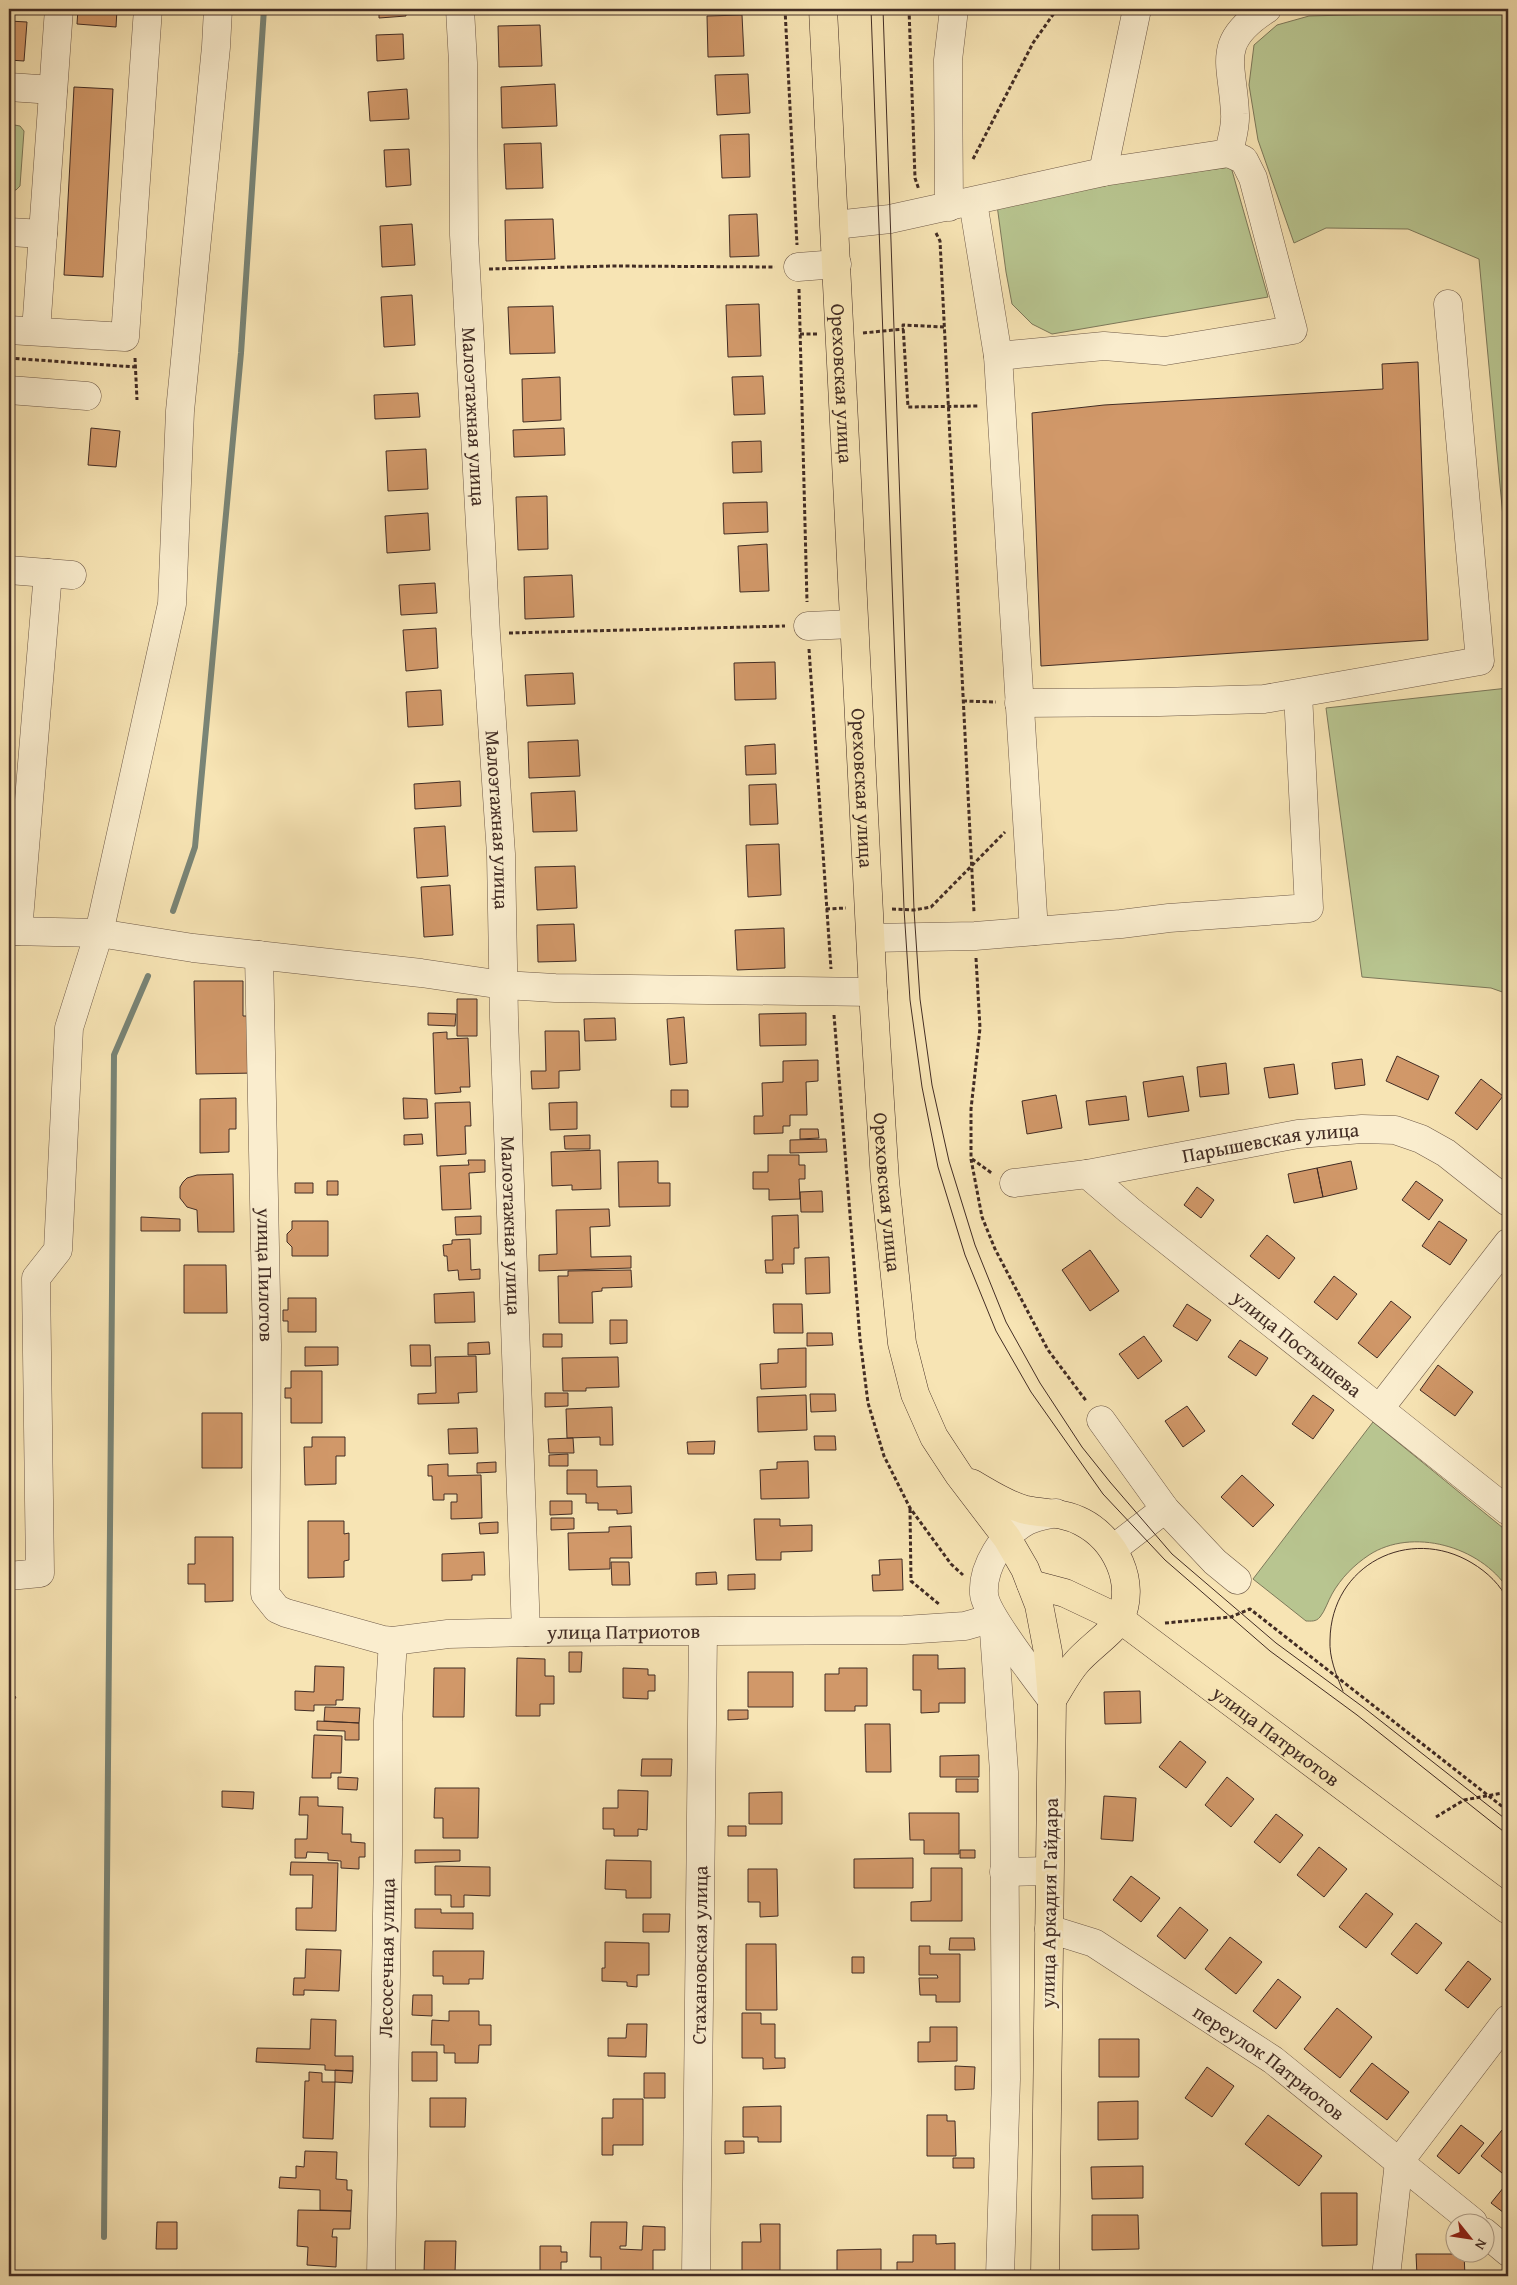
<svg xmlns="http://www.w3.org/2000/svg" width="1517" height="2285" font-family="'Gentium Book Plus',serif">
  <rect width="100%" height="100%" fill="#f7e4b4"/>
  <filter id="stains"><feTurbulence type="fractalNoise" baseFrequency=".004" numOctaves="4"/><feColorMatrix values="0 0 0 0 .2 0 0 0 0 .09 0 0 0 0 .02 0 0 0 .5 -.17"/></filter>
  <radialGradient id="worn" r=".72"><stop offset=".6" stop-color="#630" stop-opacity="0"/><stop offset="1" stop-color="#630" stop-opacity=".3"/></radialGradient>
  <path fill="#b8c590" stroke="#7d785a" d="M1420,13L1508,14V571L1479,259L1408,229L1326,228L1294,243L1258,140L1249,85L1254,45L1277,25L1309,16Z
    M9,124L20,126L24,131L20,186L16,190H9Z
    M1231,167L1268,297L1052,334L1032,324L1012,304L1006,272L997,205L1105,183Z
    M1508,688V994L1491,988L1362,977L1326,708Z
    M1373,1422L1508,1532V1589C1480,1546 1412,1527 1369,1555C1354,1565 1341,1578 1332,1594C1328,1601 1325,1611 1320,1617C1316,1622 1311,1621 1306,1621L1253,1579Z"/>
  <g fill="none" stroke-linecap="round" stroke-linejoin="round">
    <path stroke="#798476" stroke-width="6" d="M173,911L195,847L241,353L264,9
      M104,2237L114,1055L148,976"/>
  </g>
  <path fill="#d19869" stroke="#422c24" d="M78,9H117L116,27L77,24Z
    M379,9H406V16L379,18Z
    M742,15L744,56L708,57L707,16Z
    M9,21L27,22L24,61L9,60Z
    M540,25L542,66L499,67L498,26Z
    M403,34L404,59L377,61L376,35Z
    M748,74L750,113L717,115L715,75Z
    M555,84L557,126L502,128L501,87Z
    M74,87L113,89L103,277L64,275Z
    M407,89L409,119L370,121L368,92Z
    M749,134L750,177L722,178L720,135Z
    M541,143L543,188L506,189L504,144Z
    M409,149L411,185L386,187L384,150Z
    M757,214L759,256L730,257L729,215Z
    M553,219L555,259L506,261L505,220Z
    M412,224L415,265L382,267L380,226Z
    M412,295L415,345L384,347L381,297Z
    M759,304L761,356L728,357L726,305Z
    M553,306L555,353L510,354L508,307Z
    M1418,362L1428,640L1041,666L1032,413L1104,405L1383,389L1382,364Z
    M763,376L765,414L734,415L732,377Z
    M560,377L561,420L523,422L522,379Z
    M418,393L420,417L375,419L374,395Z
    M91,428L120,431L116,467L88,465Z
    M564,428L565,455L514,457L513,430Z
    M761,441L762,472L733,473L732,442Z
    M426,449L428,489L388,491L386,451Z
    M547,496L548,549L518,550L516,497Z
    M767,502L768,532L724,534L723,503Z
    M428,513L430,550L387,553L385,516Z
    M767,544L769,591L740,592L738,546Z
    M572,575L574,617L525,619L524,577Z
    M9,579H12L9,634Z
    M435,583L437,613L401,615L399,585Z
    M436,628L438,668L406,671L403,630Z
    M775,662L776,699L735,700L734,663Z
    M573,673L575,704L527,706L525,675Z
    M441,690L443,725L408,727L406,692Z
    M578,740L580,776L529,778L528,742Z
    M775,744L776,774L746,775L745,746Z
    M460,781L461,806L415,809L414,784Z
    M776,784L778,824L750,825L749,785Z
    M575,791L577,831L533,832L531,793Z
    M445,826L448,876L417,878L414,828Z
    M779,844L781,895L748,897L746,845Z
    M575,866L577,908L537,910L535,867Z
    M450,885L453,935L424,937L421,887Z
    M574,924L576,961L538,962L537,925Z
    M784,928L785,968L737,970L735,930Z
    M194,981H243V1016H255L256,1073L196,1074Z
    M457,999H477V1036H457Z
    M428,1013L456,1014L455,1026L428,1025Z
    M806,1013V1045L760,1046L759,1014Z
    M684,1017L687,1063L670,1065L667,1019Z
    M615,1018L616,1040L585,1041L584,1019Z
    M545,1031H579L580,1070L559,1071V1088L532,1089L531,1071H546Z
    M447,1032V1039L468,1038L470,1087H460L461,1092L435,1094L433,1033Z
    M1397,1056L1439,1076L1428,1100L1386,1081Z
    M1362,1059L1365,1085L1335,1089L1332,1063Z
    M818,1060V1081L806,1082L807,1115H790V1126H783V1133L754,1134V1116H763L762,1083L783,1082V1061Z
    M1226,1063L1229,1094L1200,1097L1197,1067Z
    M1294,1064L1298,1094L1269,1098L1264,1068Z
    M1183,1076L1189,1111L1148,1117L1143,1082Z
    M1481,1079L1503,1096L1477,1130L1455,1113Z
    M671,1090H688V1107H671Z
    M1056,1095L1062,1128L1027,1134L1022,1101Z
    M1126,1096L1129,1120L1089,1125L1086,1101Z
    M236,1098V1129H229V1152L200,1153V1099Z
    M403,1098L427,1099L428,1118L404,1119Z
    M470,1102L471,1126H465L466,1154L437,1156L435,1103Z
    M577,1102V1129L550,1130L549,1103Z
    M800,1129H818L819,1138L800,1139Z
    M422,1134L423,1144L404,1145V1135Z
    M590,1135V1149H565L564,1136Z
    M826,1139L827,1152L790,1153V1140Z
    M600,1150L601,1189L572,1190V1185L552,1186L551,1152Z
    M768,1155H799V1165H805V1179H799L800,1199L769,1200V1189H753V1172H768Z
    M468,1160H485V1172L469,1173L471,1209L442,1210L440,1166L469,1165Z
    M658,1161V1183H670V1206L619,1207L618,1162Z
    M1351,1161L1357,1189L1323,1197L1317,1168Z
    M1317,1168L1323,1197L1294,1203L1288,1174Z
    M233,1174L234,1232H198L197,1210L187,1207L180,1198V1187L183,1182L187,1178L197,1175Z
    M327,1181H338V1195H327Z
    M1416,1181L1443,1200L1429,1220L1402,1200Z
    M295,1183H313V1193H295Z
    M1197,1187L1214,1200L1201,1218L1184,1205Z
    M822,1191L823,1212H801L800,1192Z
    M609,1209L610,1226L590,1227L591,1257L631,1256V1268L539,1271V1255L557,1254L556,1210Z
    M798,1215L799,1248H794V1264H782L783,1273H766L765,1260H773L772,1216Z
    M481,1216V1234L456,1235L455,1217Z
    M141,1217L180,1219V1231H141Z
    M292,1221H328V1256H292V1247L287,1242V1234L292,1229Z
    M1439,1221L1467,1240L1450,1265L1422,1246Z
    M1267,1235L1295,1258L1279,1279L1250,1256Z
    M470,1239L471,1270L480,1269V1279L459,1280L458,1270L448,1271L447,1256H444L443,1245L452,1244V1240Z
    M1090,1250L1119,1291L1090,1311L1062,1270Z
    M829,1257L830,1293L806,1294L805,1258Z
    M184,1265H226L227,1313H184Z
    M631,1270L632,1287L602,1288V1291L592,1292L593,1323H559L558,1276H568V1271Z
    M1334,1276L1357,1294L1337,1320L1314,1302Z
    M474,1292L475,1322L435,1323L434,1294Z
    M288,1298H316V1332H288V1321H283V1310H288Z
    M1391,1301L1411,1317L1377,1358L1358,1343Z
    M773,1304H802L803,1333H774Z
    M1187,1304L1211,1320L1197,1341L1173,1326Z
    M610,1320H627V1343L610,1344Z
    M807,1333H832L833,1345L807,1346Z
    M543,1334H562V1347H543Z
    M1144,1336L1162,1361L1138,1379L1119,1354Z
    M1240,1340L1268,1358L1256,1376L1228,1357Z
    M489,1342L490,1354L468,1355V1343Z
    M410,1345H430L431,1366H411Z
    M305,1347H338V1365L305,1366Z
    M806,1348V1387L761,1389L760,1364L778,1363V1349Z
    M476,1356L477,1392L458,1393L459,1403L418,1404V1394L436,1393L435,1357Z
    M618,1357L619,1387L586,1388V1391H563L562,1358Z
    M1438,1365L1473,1392L1455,1416L1420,1390Z
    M291,1371H322V1423H291V1398H285V1388H291Z
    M545,1393H568V1406L545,1407Z
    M810,1394H835L836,1411L811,1412Z
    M806,1395L807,1430L758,1432L757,1397Z
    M1313,1395L1334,1410L1313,1439L1292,1424Z
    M1187,1406L1205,1431L1183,1447L1165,1421Z
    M612,1407L613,1445H600V1437L567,1438L566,1409Z
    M202,1413H242V1468H202Z
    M477,1428L478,1453L449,1454L448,1429Z
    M814,1436H835L836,1450H815Z
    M312,1437H345V1456H336V1484L305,1485L304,1447H312Z
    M573,1438L574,1453H549L548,1439Z
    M715,1441L714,1454H688L687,1442Z
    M568,1454V1466H549V1455Z
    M808,1461L809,1498L761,1499L760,1470L777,1469V1462Z
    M496,1462V1472L477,1473V1463Z
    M448,1464V1476L481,1475L482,1518L451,1519V1502H457V1494H444V1500H433L432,1476H428V1465Z
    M567,1470H597V1487L631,1486L632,1513L617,1514V1510H598V1503H586V1494H567Z
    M1242,1475L1274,1505L1253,1527L1221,1497Z
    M550,1501H572V1514L550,1515Z
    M551,1518H574V1529L551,1530Z
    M754,1519H780V1526L812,1525V1551L781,1552V1560H756Z
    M308,1521H344V1534L349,1533V1560L344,1561V1577L308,1578Z
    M498,1522V1533L480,1534L479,1523Z
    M631,1526L632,1558H610V1569L569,1570L568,1533L609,1532V1527Z
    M195,1537H233V1601L205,1602V1584H188V1564H195Z
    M484,1552L485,1575H472V1580L442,1581V1554Z
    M902,1559L903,1590L873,1591L872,1575H880L879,1560Z
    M611,1562H629L630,1585H612Z
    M716,1572L717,1584L696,1585V1573Z
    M755,1574V1589L728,1590V1575Z
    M569,1652H582L581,1672H569Z
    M913,1655H938V1669L965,1668V1703H939V1712L921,1713V1690H913Z
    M517,1658L545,1659V1676H554V1704H540V1716H516Z
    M315,1666L344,1667L343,1700H336V1705H314V1711L295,1710V1691L314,1692Z
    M434,1668H465L464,1717H433Z
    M623,1668L648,1669V1675H655V1691H648V1699L623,1698Z
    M839,1668H867V1706H855V1711H825V1674H839Z
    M748,1672H793V1707H748Z
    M1140,1691L1141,1723L1105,1724L1104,1692Z
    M9,1693L16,1697L9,1709Z
    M325,1707L360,1708L359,1723L324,1721Z
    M728,1710H748V1719L728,1720Z
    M317,1721L359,1723V1740H345V1731L317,1730Z
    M865,1724H890L891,1772H866Z
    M314,1735L342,1736L341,1773H331V1778H312Z
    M1180,1741L1206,1762L1186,1788L1159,1767Z
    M979,1755V1777H940V1756Z
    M642,1759H672L671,1776H641Z
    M338,1777L358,1778L357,1790L338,1789Z
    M1227,1777L1254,1799L1231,1827L1205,1805Z
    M956,1779H978V1792H956Z
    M435,1788H479L478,1838H443V1818H434Z
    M618,1790L648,1791L647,1830L638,1829V1836H614V1829H603V1808H618Z
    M222,1791L254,1792L253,1809L222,1807Z
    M782,1792V1824H749V1793Z
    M1104,1796L1136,1798L1133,1841L1101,1839Z
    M300,1797H318V1806L343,1807L342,1834H351V1842L365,1843V1857H359V1869L341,1868V1861L328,1860V1853L307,1852L306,1858H295V1839H307L308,1815H299Z
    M909,1813H959V1854H924V1840H910Z
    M1276,1814L1303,1835L1280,1863L1254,1842Z
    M728,1826H746V1836H728Z
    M1319,1847L1347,1869L1324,1897L1297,1875Z
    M415,1850H460V1861L415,1863Z
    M960,1850H975V1858H960Z
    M913,1858V1888H854V1859Z
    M606,1860L651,1861V1898H626V1890L605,1889Z
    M291,1862L338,1863L336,1931L296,1930V1908H312L313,1875H290Z
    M435,1866L490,1867V1896L464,1895V1907H451V1895H435Z
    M931,1868H962V1921H911V1902L931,1901Z
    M748,1869H777L778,1916L760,1917V1902H748Z
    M1131,1876L1160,1898L1141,1922L1113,1900Z
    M1366,1893L1393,1914L1366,1948L1339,1927Z
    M1180,1907L1208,1930L1185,1959L1157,1936Z
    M415,1909H441V1913H473V1929L415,1928Z
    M643,1914H670L669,1932H643Z
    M1416,1923L1442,1943L1417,1974L1391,1954Z
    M1230,1937L1262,1962L1236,1994L1205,1969Z
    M950,1938H974L975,1950H949Z
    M605,1942L649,1943V1975H637V1987L627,1986V1982L602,1981V1968H605Z
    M746,1944H776L777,2010H746Z
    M919,1946H930V1954H960V2002H936V1995H920L919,1978H938L937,1975H919Z
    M306,1949L341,1950L339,1991L304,1990V1995H293L294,1978H305Z
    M433,1951H484L483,1979H469V1984H443V1976H433Z
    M852,1957H864V1973H852Z
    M1468,1961L1491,1979L1468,2008L1445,1990Z
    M1278,1979L1301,1997L1276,2029L1253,2011Z
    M413,1995H432V2016L412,2015Z
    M1337,2008L1372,2037L1340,2078L1304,2049Z
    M449,2011H479V2025H491V2045H479L478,2063H455V2053H444V2045H431L432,2020L449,2021Z
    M742,2013H761V2024H775V2058H785V2068L763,2069V2058H742Z
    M311,2019L336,2020L335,2056H353V2071L325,2070V2065L256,2062L257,2048L310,2049Z
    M627,2024H647L646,2057L608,2056V2038H626Z
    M930,2027H957V2061L918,2062V2042H930Z
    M1099,2039H1139V2077H1099Z
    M412,2052H437V2081H412Z
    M1372,2063L1409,2092L1387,2120L1350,2091Z
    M955,2066L975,2067L974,2089L955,2090Z
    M1207,2067L1234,2086L1212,2117L1185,2098Z
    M335,2070L353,2071L352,2083L335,2082Z
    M309,2072L322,2073V2082H335L333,2139L303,2138L305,2081H309Z
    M644,2073H665V2098H644Z
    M430,2098H466L465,2127H430Z
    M613,2099H643V2145H613V2155H602V2118H613Z
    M1138,2101V2139L1098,2140V2102Z
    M781,2106V2142H758V2137H743V2107Z
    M927,2115H947V2121H955L956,2156H927Z
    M1268,2115L1322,2156L1299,2186L1245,2144Z
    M1461,2125L1484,2143L1459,2174L1437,2156Z
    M1502,2130L1508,2135V2166L1502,2173L1481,2156Z
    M725,2141H744V2153L725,2154Z
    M305,2151L337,2152L336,2179L347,2180V2190H352L351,2211L320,2210V2190L279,2188L280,2177L296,2178V2166L304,2167Z
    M953,2158H974V2168H953Z
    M1143,2166V2198L1092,2199L1091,2167Z
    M1508,2182V2216L1491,2203Z
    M1321,2193H1357V2245L1322,2246Z
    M298,2210L351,2211L350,2229H333L332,2237H337L336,2267L307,2265L308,2247L297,2246Z
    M1092,2215H1138L1139,2249L1092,2250Z
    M157,2222H177V2249H156Z
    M591,2222H627L626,2246H620V2249L642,2250L643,2226L665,2227V2250H653V2276H601V2257H590Z
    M760,2224H780V2272H742V2242H761Z
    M913,2235H936V2244L955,2243V2275L897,2276V2262H913Z
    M425,2241H456L455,2273H424Z
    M540,2246H561V2252H567V2262H561V2274L540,2273Z
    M881,2249V2275H837V2250Z
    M1416,2254H1464L1465,2276H1417Z"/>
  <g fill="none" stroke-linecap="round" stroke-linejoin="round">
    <defs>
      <g id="minor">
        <path id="s1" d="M460,9L463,63L464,235L486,634L501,854L504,1018L526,1632"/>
        <path d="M9,87L53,90"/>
        <path d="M1103,172L1137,9"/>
        <path d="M973,202L998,356L1034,931"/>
        <path d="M949,207L948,60L954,9"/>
        <path d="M835,225L890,219L1103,172L1229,153C1231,141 1236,127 1235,114C1233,63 1214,43 1267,9"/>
        <path d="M9,232L43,234"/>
        <path d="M798,267L837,264"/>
        <path d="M9,330L125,337L148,9"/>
        <path d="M36,331L59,9"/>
        <path d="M998,356L1104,346L1165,351L1293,330L1253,178L1244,160L1229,153"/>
        <path d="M9,390L87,396"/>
        <path d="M9,570L72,575"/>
        <path d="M808,626L853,624"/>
        <path d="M1019,703L1160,702L1264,699L1480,661L1448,304"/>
        <path d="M9,931L99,933L193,948L421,973L503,985L555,988L873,992"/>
        <path d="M18,931L48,573"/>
        <path d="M871,938L975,936L1121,924L1169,918L1309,908L1298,694"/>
        <path id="s2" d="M259,955L267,1345L265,1594L277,1609L286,1613L383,1640L393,1641L448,1634L526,1632L904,1630L965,1626L993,1618"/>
        <path id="s3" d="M1087,1174L1129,1210L1508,1511"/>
        <path id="s4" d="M1014,1183L1087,1174L1298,1134L1362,1129L1395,1130L1421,1139L1446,1153L1508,1202"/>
        <path d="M1380,1408L1508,1243"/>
        <path d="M1101,1420L1165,1509L1215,1562L1237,1580"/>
        <path d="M1113,1549L1165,1509"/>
        <path d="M9,1576L40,1573L36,1278L58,1250L69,1028L99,933L172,604L180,411L216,47L218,9"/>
        <path d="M993,1618L1004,1772L1006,2079L1000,2276"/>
        <path d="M1052,1700C1038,1681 985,1613 984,1594C982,1567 1003,1534 1027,1521C1035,1517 1047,1515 1056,1513"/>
        <path d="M1004,1872L1049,1871"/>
        <path id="s5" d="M1049,1929L1094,1943L1273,2060L1473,2222"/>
        <path d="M1484,2232L1508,2252"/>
        <path id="s6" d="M381,2276L388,1854V1721L393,1641"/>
        <path id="s7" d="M696,2276L703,1632"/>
        <path d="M1386,2276L1399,2162L1508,2019"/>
      </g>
      <g id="major">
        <path id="s8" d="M823,9L873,992L885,1181L902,1343L915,1394L934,1437L959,1475L1007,1538L1025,1569L1039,1605L1048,1652L1052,1700L1045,2276"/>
        <path d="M971,1483C989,1493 1006,1505 1026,1510C1045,1514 1064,1512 1082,1522C1115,1539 1137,1582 1120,1619C1115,1630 1087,1650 1077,1662C1067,1673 1060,1688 1052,1700"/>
        <path id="s9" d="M1031,1584L1065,1593L1120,1619L1508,1910"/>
      </g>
    </defs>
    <use href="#minor" stroke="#6f5a48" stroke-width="29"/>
    <use href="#major" stroke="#422c24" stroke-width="29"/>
    <path stroke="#422c24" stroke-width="3" stroke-dasharray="4 2.5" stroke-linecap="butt" d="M785,9L797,245
      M909,9L915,178L919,190
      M973,159L1033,43L1057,9
      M936,233L940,241L974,912
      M489,269L613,266L775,267
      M799,289L807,602
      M944,327L903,325L908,407L978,406
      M863,333L904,329
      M800,334H817
      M9,358L135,367
      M135,358L137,400
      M509,633L785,626
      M809,649L831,969
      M963,701L996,702
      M826,909L846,908
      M892,909L914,910L931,907L1005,832
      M976,958L980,1028L971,1109V1159L982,1217L995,1249L1048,1350L1087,1402
      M834,1015L860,1339L868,1403L884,1456L910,1508L951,1564L963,1575
      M972,1159L993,1174
      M910,1509L911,1581L940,1605
      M1165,1623L1231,1617L1250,1609L1508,1811
      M1436,1817L1464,1800L1508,1792"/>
    <use href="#minor" stroke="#faedce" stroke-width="28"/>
    <use href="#major" stroke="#f7e4b4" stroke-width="28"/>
    <path stroke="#422c24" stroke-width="1" d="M871,9L904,909L910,1000L922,1087L938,1167L965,1255L996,1331L1031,1392L1103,1494L1165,1560L1270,1651L1357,1715L1508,1835
      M883,9L914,910L920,999L932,1085L949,1161L975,1245L1006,1322L1040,1383L1082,1447L1110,1482L1172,1554L1276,1643L1363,1707L1508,1821
      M1508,1649V1758
      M1343,1691C1336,1675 1329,1657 1330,1640C1331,1565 1409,1525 1472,1563C1487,1572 1501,1585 1508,1601"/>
  </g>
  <g text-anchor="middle" stroke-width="5" stroke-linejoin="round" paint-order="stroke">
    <g font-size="20" fill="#422c24" stroke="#faedce">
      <text dy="7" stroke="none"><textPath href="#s8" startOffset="375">Ореховская улица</textPath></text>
      <text dy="7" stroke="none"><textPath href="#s1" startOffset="408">Малоэтажная улица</textPath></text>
      <text dy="7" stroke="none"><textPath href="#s8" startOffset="780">Ореховская улица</textPath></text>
      <text dy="7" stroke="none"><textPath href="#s1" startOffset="812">Малоэтажная улица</textPath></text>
      <text dy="7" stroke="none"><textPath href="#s4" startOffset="260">Парышевская улица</textPath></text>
      <text dy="7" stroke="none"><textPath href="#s8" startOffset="1185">Ореховская улица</textPath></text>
      <text dy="7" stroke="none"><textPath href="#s1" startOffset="1218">Малоэтажная улица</textPath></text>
      <text dy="7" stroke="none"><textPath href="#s2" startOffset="320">улица Пилотов</textPath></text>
      <text dy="7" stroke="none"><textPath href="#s3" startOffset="270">улица Постышева</textPath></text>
      <text dy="7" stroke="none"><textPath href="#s2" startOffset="1010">улица Патриотов</textPath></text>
      <text dy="7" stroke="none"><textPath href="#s9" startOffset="291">улица Патриотов</textPath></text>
      <text transform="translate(1049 1903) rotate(-89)" y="7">улица Аркадия Гайдара</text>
      <text dy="7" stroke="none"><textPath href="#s7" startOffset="321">Стахановская улица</textPath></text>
      <text dy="7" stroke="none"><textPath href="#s6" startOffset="318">Лесосечная улица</textPath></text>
      <text dy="7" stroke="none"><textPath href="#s5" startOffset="259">переулок Патриотов</textPath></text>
    </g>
  </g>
  <rect width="1517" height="2285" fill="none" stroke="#f7e4b4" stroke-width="30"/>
  <rect x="10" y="10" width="1497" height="2265" fill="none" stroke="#422c24" stroke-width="2.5"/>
  <rect x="15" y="15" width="1487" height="2255" fill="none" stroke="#422c24"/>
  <g transform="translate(1470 2238) rotate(120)"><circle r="24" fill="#faedce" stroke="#b0a08a"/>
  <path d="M0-4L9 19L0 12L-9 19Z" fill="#8f2418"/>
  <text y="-8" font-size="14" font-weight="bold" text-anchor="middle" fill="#422c24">N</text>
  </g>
  <rect width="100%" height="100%" filter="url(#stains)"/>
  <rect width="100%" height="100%" fill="url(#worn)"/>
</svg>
